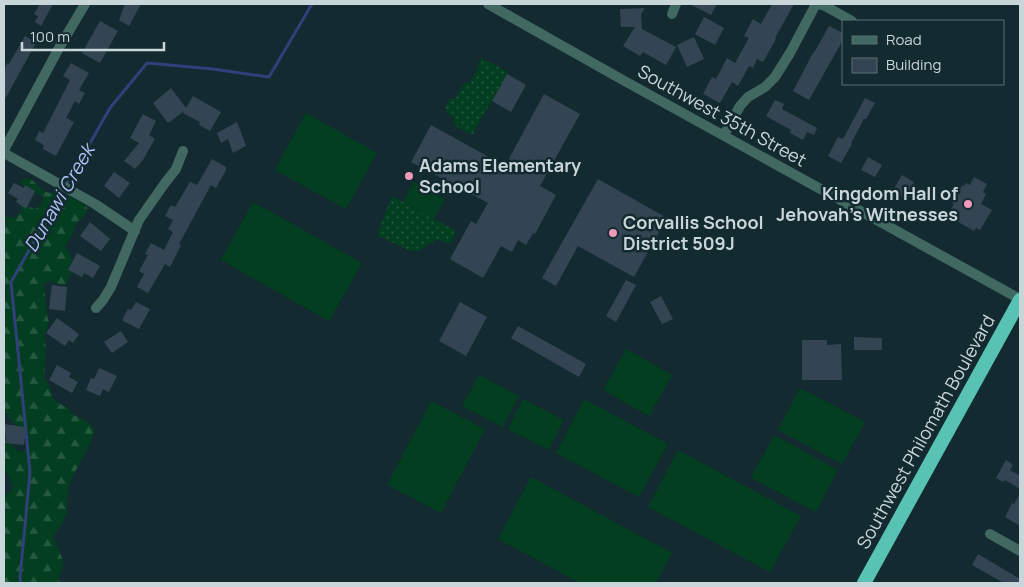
<svg xmlns="http://www.w3.org/2000/svg" width="1024" height="587" font-family="Manrope,sans-serif">
  <defs>
    <pattern id="grass-dots" width="8" height="8" patternUnits="userSpaceOnUse" patternTransform="scale(1.25)"><rect width="8" height="8" fill="#023e1f"/><path d="M2 2h.1M6 6h.1" fill="none" stroke="#25593f" stroke-width="1.8" stroke-linecap="round"/></pattern>
    <pattern id="forest-firs" width="22" height="20" patternUnits="userSpaceOnUse" patternTransform="scale(1.25)"><rect width="22" height="20" fill="#023e1f"/><path d="M5 1l3.5 6h-7zM16 11l3.5 6h-7z" fill="#25593f"/></pattern>
  </defs>
  <rect width="100%" height="100%" fill="#132b30"/>
  <path fill="url(#grass-dots)" d="M482,58L508,72L472,135L454,125V117L448,114L445,107L450,99L456,98L465,82L469,84L479,67L477,66Z
    M392,196L455,230C455,237 454,240 449,244L437,239L417,252L406,249L377,235Z"/>
  <path fill="url(#forest-firs)" d="M24,178C35,178 37,188 46,192C52,194 57,193 62,194C71,196 79,201 87,207V212L76,224L73,233L65,247C76,261 74,270 65,286L50,281L44,284L47,316L49,322L44,337L46,348L44,376L46,381L49,385L52,396L55,401L69,409L71,414L87,421L94,429C91,450 75,467 69,486C66,495 68,501 67,509C66,519 58,529 53,537C56,544 63,557 63,564C62,572 57,575 60,583H4V496L10,492L13,487L12,482L4,469V439L18,451L23,452L27,448C27,443 27,436 24,432C19,425 10,422 7,415C3,406 5,399 4,390V304L6,295L4,291V216C11,218 15,219 21,213L20,207L25,205L35,209C41,206 43,203 43,196L27,189L20,182Z"/>
  <path fill="#023e1f" d="M306,113L377,153L346,209L275,170Z
    M414,182L445,199L434,219L403,202Z
    M253,202L362,263L329,321L221,260Z
    M626,349L672,375L649,416L603,390Z
    M479,375L519,396L503,427L462,406Z
    M800,388L865,422L842,464L778,430Z
    M523,399L564,420L549,450L508,429Z
    M584,399L668,444L639,497L556,453Z
    M431,401L485,429L441,513L387,485Z
    M774,435L838,470L816,512L751,478Z
    M678,450L801,516L770,572L648,507Z
    M531,477L672,553L656,583H580L498,539Z"/>
  <g fill="none" stroke-linecap="round" stroke-linejoin="round">
    <path stroke="#31407a" stroke-width="3" d="M21,583L20,578L30,472L11,282L110,108L147,63L213,69L269,77L312,4"/>
  </g>
  <path fill="#334552" d="M40,4H53L41,26L35,22L38,16L34,14Z
    M125,4H141L129,26L119,20Z
    M690,4H717L711,15Z
    M772,4H794L775,38L776,39L763,62L757,59L753,68L749,66L738,86L732,82L720,103L703,94L712,77L716,79L727,58L735,63L749,38L744,36L753,19L761,24Z
    M645,8L641,14L642,29L676,47L666,65L643,52L640,56L623,46L635,27H621L620,9Z
    M704,17L724,28L715,45L695,34Z
    M100,21L118,31L100,63L82,53Z
    M829,26L843,33V40L809,100L793,91L814,51H815Z
    M25,36L36,43L4,101V70L7,63L9,64Z
    M694,37L704,59L687,67L677,45Z
    M71,63L89,73L79,90L85,93L79,104L75,101L66,118L74,122L56,156L43,149L44,145L35,140L39,131L43,133L70,80L63,76Z
    M507,74L526,85L511,112L492,101Z
    M171,88L186,108L193,96L221,112L210,131L199,125L200,122L183,113L184,111L170,122H167L153,103Z
    M544,94L580,114L540,186L556,195L535,234L533,233L526,245L518,240L512,252L501,246L483,278L450,259L471,221L476,224L488,203L411,162L431,125L505,166Z
    M865,98L875,103L866,119H864L851,143L852,144L841,163L828,156L838,137L843,139Z
    M775,100L784,104L782,109L817,128L814,135L807,132L803,140L790,133L791,130L766,116Z
    M143,114L156,121L149,135L155,139L143,160L135,169L124,161L139,143L130,138Z
    M237,122L246,146L233,153L228,139L221,143L217,133Z
    M868,157L882,165L875,177L861,170Z
    M212,159L226,167V170L216,188L211,185L179,244L181,245L170,267L165,264L148,293L137,287L144,274L139,271L148,255L145,254L151,243L164,250L173,232L168,229L173,220L165,216L171,205L175,207L190,182L197,185Z
    M114,172L130,183L119,198L104,186Z
    M902,175L914,182L905,199L892,192Z
    M974,177L987,184L983,192L986,194L981,204L992,210L980,230L976,228L974,231L953,219L954,216L949,213L954,204L952,203L962,185L964,186L966,183L970,185Z
    M598,179L667,218L634,277L578,246L556,286L542,278Z
    M14,183L24,188L25,185L35,191L26,209L16,202L18,199L8,193Z
    M90,222L110,239L101,251L80,236Z
    M77,253L100,266L93,278L84,273L82,277L68,270Z
    M626,280L636,285L616,322L606,316Z
    M52,285L67,287L65,311L49,309Z
    M661,296L673,319L662,324L650,302Z
    M136,302L150,309L139,329L123,321V318L128,309L131,310Z
    M460,302L487,317L466,356L439,341Z
    M57,318L79,334L73,343L69,340L65,346L46,333Z
    M518,326L586,364L579,377L511,338Z
    M121,331L128,342L112,353L104,342Z
    M854,337L882,338V350H854Z
    M802,340H827V345L841,344L842,380H802Z
    M57,365L71,373L69,377L78,382L72,393L49,380Z
    M99,368L117,376L109,392L103,389L100,396L86,390L91,378L94,379Z
    M4,424L26,427L24,445L5,443L6,436L4,435Z
    M1006,460L1013,465L1010,470L1020,476V489L1005,480L1003,482L996,478Z
    M1020,494V526L1005,517L1012,503L1014,504Z
    M978,554L1020,579V583H1004L972,565Z"/>
  <g fill="none" stroke-linecap="round" stroke-linejoin="round">
    <path stroke="#426862" stroke-width="10" d="M488,4L621,79L1020,299
      M818,4L825,6L852,21
      M672,14L676,4
      M724,135L740,106L748,97L765,87L775,77L790,53L816,4
      M4,150L59,48L85,4
      M4,153L95,204L135,231
      M96,308L103,300L111,287L139,220L165,183L176,169L183,151
      M990,534L1020,551"/>
    <path stroke="#59c3b3" stroke-width="14" d="M864,583L1020,300"/>
  </g>
  <g fill="#ef9ab8" stroke="#132b30" stroke-width="2">
    <circle cx="409" cy="176" r="5"/>
    <circle cx="968" cy="204" r="5"/>
    <circle cx="613" cy="233" r="5"/>
  </g>
  <g text-anchor="middle" stroke-width="5" stroke-linejoin="round" paint-order="stroke">
    <g font-size="18" fill="#c8d6d9" stroke="#132b30">
      <text transform="translate(722 116) rotate(29)" y="6">Southwest 35th Street</text>
      <text transform="translate(926 432) rotate(-61)" y="6">Southwest Philomath Boulevard</text>
    </g>
    <g font-size="18" font-weight="bold" fill="#c8d6d9" stroke="#132b30" text-anchor="start">
      <text x="419" y="172">Adams Elementary<tspan x="419" dy="21">School</tspan></text>
      <text x="958" y="200" text-anchor="end">Kingdom Hall of<tspan x="958" dy="21">Jehovah's Witnesses</tspan></text>
      <text x="623" y="229">Corvallis School<tspan x="623" dy="21">District 509J</tspan></text>
    </g>
    <g font-size="19" font-style="italic" fill="#b0c2f8" stroke="#132b30">
      <text transform="translate(59 198) rotate(-60)" y="7">Dunawi Creek</text>
    </g>
  </g>
  <rect width="1024" height="587" fill="none" stroke="#c8d6d9" stroke-width="10"/>
  <rect x="842" y="20" width="162" height="65" fill="#132b30" stroke="#5b6f74"/>
  <rect x="852" y="36" width="25" height="8" fill="#426862" stroke="#5b6f74"/>
  <text x="886" y="45" font-size="15" fill="#c8d6d9">Road</text>
  <rect x="852" y="58" width="25" height="15" fill="#334552" stroke="#5b6f74"/>
  <text x="886" y="70" font-size="15" fill="#c8d6d9">Building</text>
  <path d="M22 42v8h142v-8" fill="none" stroke="#c8d6d9" stroke-width="2.5"/>
  <text x="30" y="42" font-size="15" fill="#c8d6d9" stroke="#132b30" stroke-width="4" paint-order="stroke">100 m</text>
</svg>
